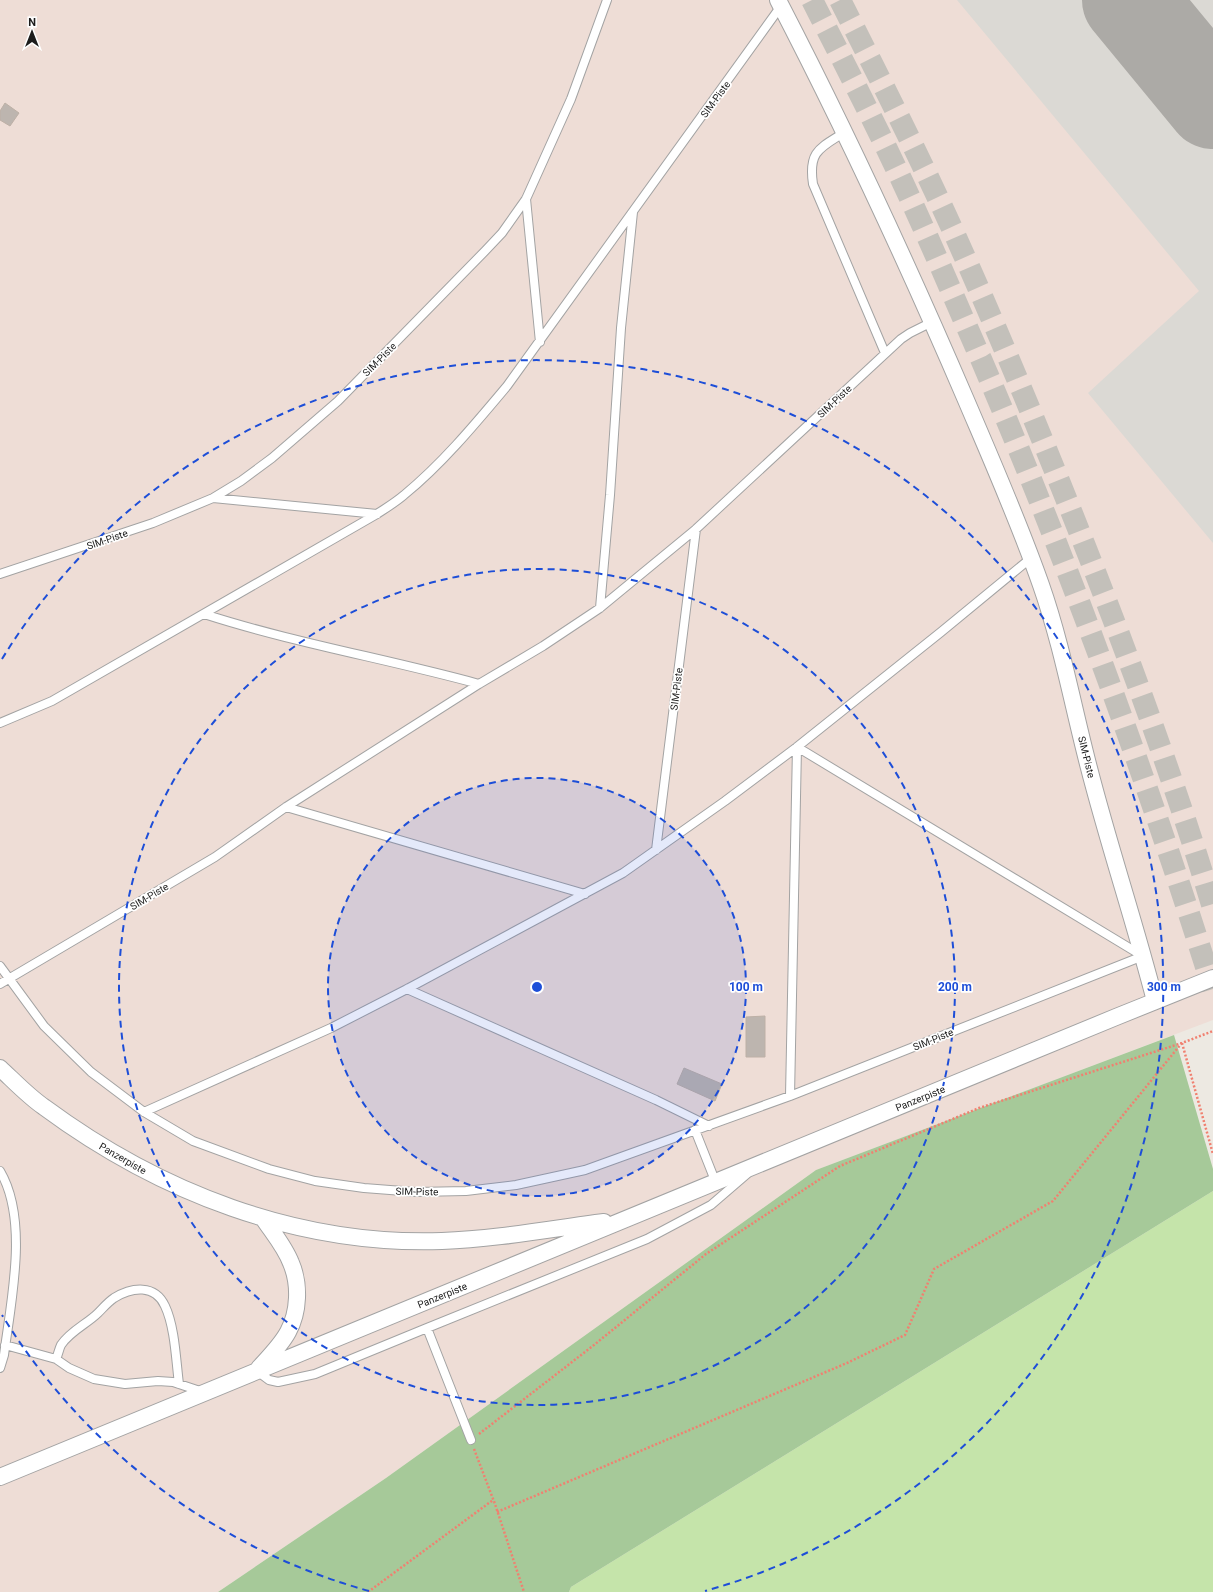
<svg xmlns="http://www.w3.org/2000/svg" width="1213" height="1592" font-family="Roboto,sans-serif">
  <rect width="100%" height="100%" fill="#ede9e2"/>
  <path fill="#eeddd6" d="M0,0H1213V1020L816,1170L386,1478L218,1592H0Z"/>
  <path fill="#dbd9d4" d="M957,0H1213V543L1088,393L1199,291Z"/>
  <path fill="#c5e4aa" d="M1213,1191V1592H569L571,1587Z"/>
  <path fill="#a6c999" d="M1174,1035L1213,1169V1191L571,1587L569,1592H218L386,1478L816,1170Z"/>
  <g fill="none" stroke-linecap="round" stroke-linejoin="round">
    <path stroke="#acaaa6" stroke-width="94" d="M1129,0L1213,102"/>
  </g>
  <path fill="#bdb5af" stroke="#bdb0a6" d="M5,103L19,113L10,126L0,120V111Z
    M765,1016V1057H746V1017Z
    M684,1068L722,1084L715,1101L677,1084Z"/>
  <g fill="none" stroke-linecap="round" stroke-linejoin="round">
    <path stroke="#c3c0ba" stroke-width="22" stroke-dasharray="22 11" stroke-linecap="butt" d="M812,0C843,61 874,121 903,183C930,241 955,300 981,359C1069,565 1146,775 1213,989
      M840,0C884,87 928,173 967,262C1011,362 1052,462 1092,564C1136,677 1178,792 1213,908"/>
    <defs>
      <path id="service" d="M845,132C820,148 808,151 813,184L885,353
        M526,199L540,342
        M213,498L377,514
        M0,574L153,523L213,498L241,481L272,458L338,401L485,251L502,233L526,199L571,99L607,0
        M600,608L610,495L621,328L633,212
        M204,614C294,643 388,659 479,684
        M0,723L52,701L377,514C386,508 396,502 404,495C442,464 476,423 507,386L781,6
        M797,747L1141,955
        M286,807L585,894
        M656,850L696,529
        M0,966L44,1026L91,1072L144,1112L193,1141L269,1169L315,1181L364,1188L416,1192L466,1191L516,1185L585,1170L790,1096L1143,956
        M0,984L215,857L286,807L479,684L543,646L600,608L696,529L901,339L910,333L932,322
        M407,989L656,1100L709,1126
        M790,1096L797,747
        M144,1112L331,1028L407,989L623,873L725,801L797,747L941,632L1031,558
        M695,1130L716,1183
        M0,1171C29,1220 11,1301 4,1355L0,1368
        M427,1328L647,1239L711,1205L747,1174
        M5,1345L56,1359L69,1368L94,1379L125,1384L158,1381L173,1382L203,1392
        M56,1359C58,1355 59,1349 61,1345C70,1331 87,1324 98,1313C103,1308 108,1302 114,1298C132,1287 155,1284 165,1306C175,1327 176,1361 179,1384
        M257,1371L269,1380L278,1382L315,1374L427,1328L471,1440"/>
      <path id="minor" d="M778,0C846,131 908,265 966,400C992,461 1019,522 1041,585C1062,645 1073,707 1089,768C1109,846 1135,923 1155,1001
        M0,1068C14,1081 28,1096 44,1107C159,1192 297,1246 442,1241C496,1239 550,1229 604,1222
        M259,1368C269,1357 281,1345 288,1332C299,1312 300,1284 291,1263C285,1247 273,1233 263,1218
        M0,1477L1116,1017L1213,978"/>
    </defs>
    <use href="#service" stroke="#a3a3a3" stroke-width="10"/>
    <use href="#minor" stroke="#a3a3a3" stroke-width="18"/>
    <path stroke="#f08070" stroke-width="2.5" stroke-dasharray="2 2" stroke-linecap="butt" d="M1182,1043L1213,1154
      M479,1434L594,1345L706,1254L840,1166L979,1108L1182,1043L1213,1031
      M474,1449L495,1504L524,1592
      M497,1512L847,1363L905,1335L934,1269L1053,1201L1181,1044
      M368,1592L493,1500"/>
    <use href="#service" stroke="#fff" stroke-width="8"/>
    <use href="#minor" stroke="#fff" stroke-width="16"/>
  </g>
  <circle cx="537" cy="987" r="209" fill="#1d4ed8" fill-opacity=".12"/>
  <g fill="none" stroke="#1d4ed8" stroke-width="2" stroke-dasharray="7 5">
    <circle cx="537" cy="987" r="209"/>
    <circle cx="537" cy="987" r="418"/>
    <path d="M369 1591A627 627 0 0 1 2 1315M2 659A627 627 0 1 1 705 1591"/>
  </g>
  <g text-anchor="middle" stroke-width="3.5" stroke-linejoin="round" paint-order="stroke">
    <g font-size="10" fill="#1c1c1c" stroke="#fff">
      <text transform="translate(715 99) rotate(-54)" y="4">SIM-Piste</text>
      <text transform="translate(379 359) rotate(-45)" y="4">SIM-Piste</text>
      <text transform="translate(834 401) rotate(-43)" y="4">SIM-Piste</text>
      <text transform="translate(107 539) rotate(-19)" y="4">SIM-Piste</text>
      <text transform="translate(676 689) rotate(-83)" y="4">SIM-Piste</text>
      <text transform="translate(1087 757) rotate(76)" y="4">SIM-Piste</text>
      <text transform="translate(149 896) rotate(-31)" y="4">SIM-Piste</text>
      <text transform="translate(933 1039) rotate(-22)" y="4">SIM-Piste</text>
      <text transform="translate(920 1098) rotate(-22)" y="4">Panzerpiste</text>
      <text transform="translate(123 1158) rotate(30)" y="4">Panzerpiste</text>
      <text transform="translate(417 1191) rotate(1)" y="4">SIM-Piste</text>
      <text transform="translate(442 1295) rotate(-22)" y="4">Panzerpiste</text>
    </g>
  </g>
  <circle cx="537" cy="987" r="6" fill="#1d4ed8" stroke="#fff" stroke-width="2"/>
  <g font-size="12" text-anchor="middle" font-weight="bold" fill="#1d4ed8" stroke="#fff" stroke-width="3.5" stroke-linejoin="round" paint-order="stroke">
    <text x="746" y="991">100 m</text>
    <text x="955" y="991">200 m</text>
    <text x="1164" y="991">300 m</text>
  </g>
  <g transform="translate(32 32)" stroke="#ffffff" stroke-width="3" paint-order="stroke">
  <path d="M0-3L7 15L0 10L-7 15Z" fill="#1c1c1c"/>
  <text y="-6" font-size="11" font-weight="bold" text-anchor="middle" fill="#1c1c1c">N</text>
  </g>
</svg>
